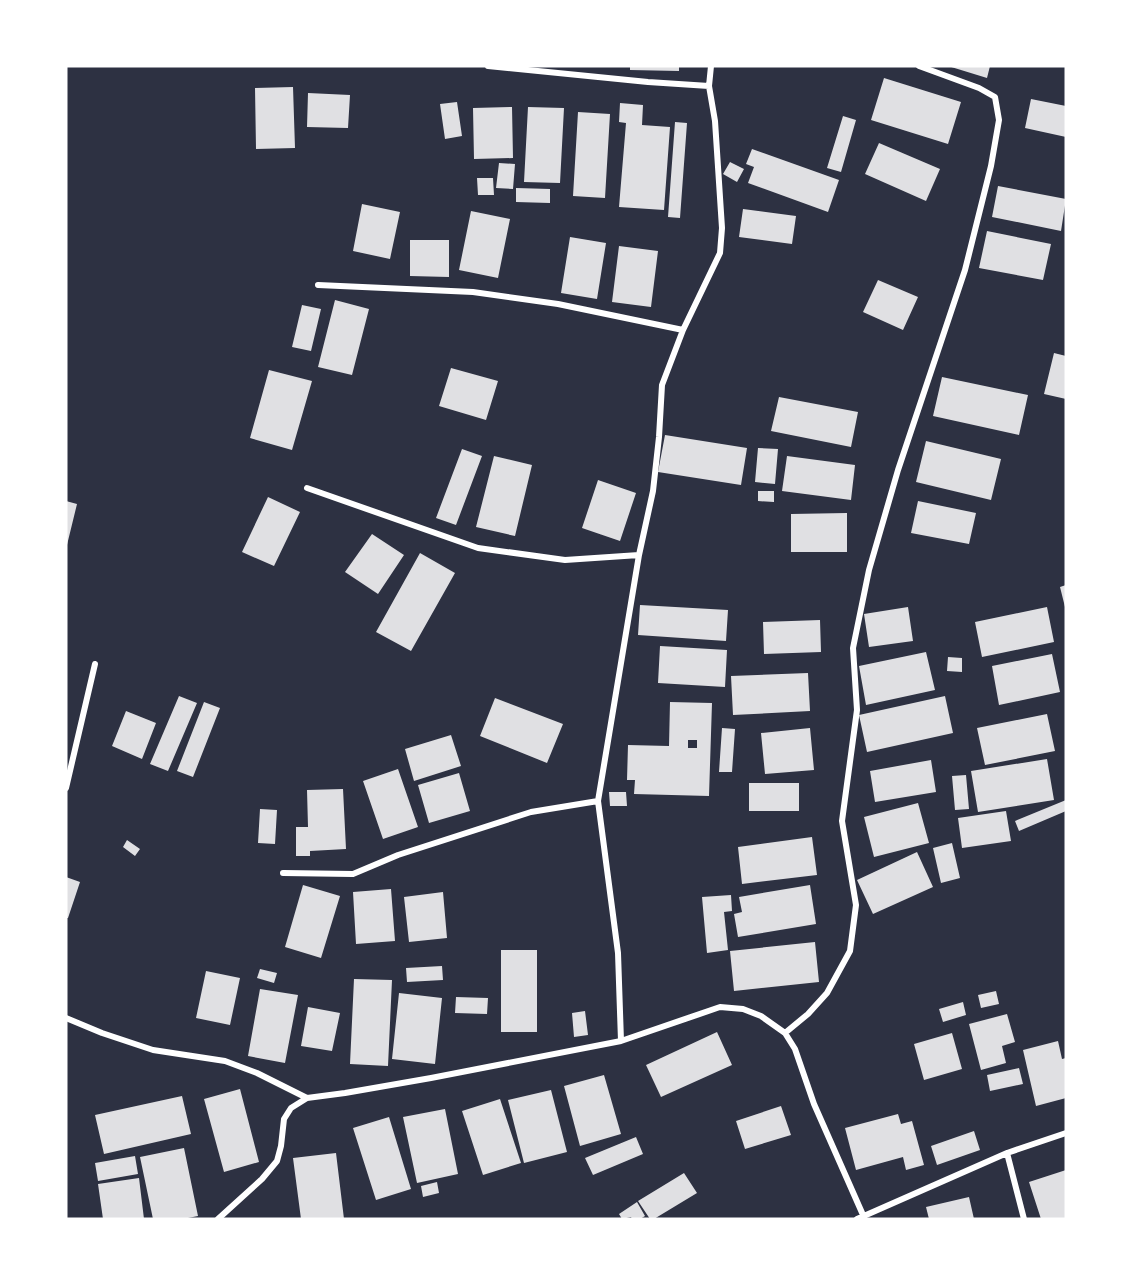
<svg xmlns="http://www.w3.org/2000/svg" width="1132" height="1285" font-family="Roboto,sans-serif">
  <rect width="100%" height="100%" fill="#2d3142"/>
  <path fill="#e0e0e3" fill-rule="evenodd" d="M630,66H679V71L630,70Z
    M948,66H990L987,78Z
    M884,78L961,102L948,144L871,120Z
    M293,87L295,148L256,149L255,88Z
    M308,93L350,95L348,128L307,127Z
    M1031,99L1066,106V137L1025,128Z
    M457,102L462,136L445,139L440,104Z
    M620,103L643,105L642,125L670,127L664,210L619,207L626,123L619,122Z
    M512,107L513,158L474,159L473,108Z
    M528,107L564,108L560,183L524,182Z
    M578,112L610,114L605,198L573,196Z
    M843,116L856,120L841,172L827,168Z
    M675,122L687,123L680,218L668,217Z
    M879,143L940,169L926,201L865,174Z
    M752,149L839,180L828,212L748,183L754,167L746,164Z
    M730,162L744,169L737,182L723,174Z
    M499,163L515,164L513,189L496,188Z
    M477,178H493L494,195H478Z
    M998,186L1066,199L1061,231L992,217Z
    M516,188L550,189V203L516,202Z
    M362,204L400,212L390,259L353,251Z
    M743,209L796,216L792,244L739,237Z
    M471,211L510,219L498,278L459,270Z
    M987,231L1051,244L1043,280L979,268Z
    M570,237L606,243L597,299L561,293Z
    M410,240H449V277L410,276Z
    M619,246L658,251L651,307L612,302Z
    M878,280L918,297L903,330L863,312Z
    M335,300L369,309L352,375L318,367Z
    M302,305L321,309L311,351L292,347Z
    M1054,353L1066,356V399L1044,394Z
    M451,368L498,381L486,420L439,406Z
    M269,370L312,381L292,450L250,438Z
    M942,377L1028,395L1019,435L933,416Z
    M779,397L858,412L851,447L771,431Z
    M665,435L747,448L741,485L658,472Z
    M926,441L1001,459L991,500L916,482Z
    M758,448L778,449L775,484L755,482Z
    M462,449L482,456L456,525L436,518Z
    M494,456L532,465L515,536L476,527Z
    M787,456L855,465L851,500L782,491Z
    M598,480L636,493L620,541L582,528Z
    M758,491H774V502L758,501Z
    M268,497L300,512L274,566L242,552Z
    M66,501L77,504L67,545H66Z
    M918,501L976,513L969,544L911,533Z
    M847,513V552H791V514Z
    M372,534L404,555L378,594L345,572Z
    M420,553L455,573L411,651L376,632Z
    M1066,585V606L1065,607L1060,587Z
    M640,605L728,610L726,641L638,635Z
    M908,607L913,641L869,647L864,614Z
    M1047,607L1054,642L982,657L975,622Z
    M820,620L821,652L764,654L763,622Z
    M660,646L727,650L725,687L658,683Z
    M926,652L935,690L866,705L859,666Z
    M1052,654L1060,692L999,705L992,666Z
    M948,657L962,658V672L947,671Z
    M808,673L810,711L733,715L731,676Z
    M179,696L197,703L168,771L150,764Z
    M945,696L953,733L867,752L859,715Z
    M495,698L563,724L547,763L480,736Z
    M204,702L220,708L193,777L177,771Z
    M670,702L712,703L709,796L634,794L635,780H627L628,745L669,746ZM688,740H697V748H688Z
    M126,711L156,723L142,759L112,746Z
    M1047,714L1055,751L985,765L977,728Z
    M722,728L735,729L732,772H719Z
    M810,728L814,770L765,774L761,733Z
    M451,735L461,766L414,781L405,749Z
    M1047,759L1054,800L978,812L971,771Z
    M931,760L936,792L875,802L870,771Z
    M398,769L418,827L383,839L363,781Z
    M459,773L470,811L429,823L418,785Z
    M966,775L969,809L955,810L952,776Z
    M749,783H799V811H749Z
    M343,789L346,849L310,851V856H296V827H308L307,790Z
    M609,792H626L627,806H610Z
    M1066,800V811L1019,831L1015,821Z
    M918,803L929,843L874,857L864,817Z
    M260,809L277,810L275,844L258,843Z
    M1006,811L1011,841L962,848L958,818Z
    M812,837L817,875L742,884L738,847Z
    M127,840L140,849L135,856L123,847Z
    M952,843L960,878L941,883L933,848Z
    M917,852L933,887L873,914L857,880Z
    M66,877L80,882L68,918H66Z
    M303,885L340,896L321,958L285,947Z
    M810,885L816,924L738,937L734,914L742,912L739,897Z
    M391,889L395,941L356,944L353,892Z
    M443,892L447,938L409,942L404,897Z
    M731,895L732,911L724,912L728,950L707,953L702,897Z
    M815,942L819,982L734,991L730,951Z
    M501,950H537V1032H501Z
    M442,966L443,980L407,982L406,968Z
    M260,969L277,973L274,983L257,978Z
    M206,971L240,978L230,1025L196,1018Z
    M354,979L392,980L388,1066L350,1064Z
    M260,989L298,995L285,1063L248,1056Z
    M996,991L999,1004L981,1008L978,995Z
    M399,993L442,998L435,1064L392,1059Z
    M456,997L488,998L487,1014L455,1013Z
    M963,1002L966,1015L943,1022L939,1009Z
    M308,1007L340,1013L332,1051L301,1046Z
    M585,1011L588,1035L574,1037L572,1013Z
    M1007,1014L1015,1042L1002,1046L1006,1063L981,1070L969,1024Z
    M717,1032L732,1065L661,1097L646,1065Z
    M952,1033L962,1069L924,1080L914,1044Z
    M1058,1041L1062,1059L1066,1058V1098L1036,1106L1023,1050Z
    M1019,1068L1023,1084L990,1091L987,1075Z
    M604,1075L621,1134L580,1146L564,1086Z
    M240,1089L259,1162L224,1172L204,1099Z
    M551,1090L567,1152L524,1163L508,1100Z
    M182,1096L191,1134L104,1154L95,1115Z
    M500,1099L521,1163L483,1175L462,1111Z
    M781,1106L791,1135L745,1149L736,1121Z
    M445,1109L458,1174L417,1183L403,1117Z
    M898,1114L901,1124L912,1121L924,1165L906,1170L903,1157L856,1170L845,1128Z
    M389,1117L411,1189L376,1200L353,1128Z
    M974,1131L980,1150L937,1165L931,1146Z
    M636,1137L643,1154L593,1175L585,1158Z
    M184,1148L198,1216L183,1219H153L140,1157Z
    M336,1153L344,1219H301L293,1158Z
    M135,1156L138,1174L98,1181L95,1163Z
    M1066,1170V1219H1041L1029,1182Z
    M684,1173L697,1193L654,1219H650L638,1201Z
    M139,1178L144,1219H103L98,1184Z
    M437,1182L439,1193L423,1197L421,1186Z
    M969,1197L974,1219H929L926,1207Z
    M637,1202L645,1216L640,1219H632L631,1217L622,1219L619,1214Z"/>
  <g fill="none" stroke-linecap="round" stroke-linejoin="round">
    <path stroke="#fff" stroke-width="6" d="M488,66L648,82L709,86
      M318,285L473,292L558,304L683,330
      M307,488L478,548L565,560L639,555
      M66,788L95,664
      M283,873L353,874L398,855L531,812L598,801
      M66,1018L102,1033L153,1050L225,1061L257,1073L307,1098
      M785,1033L808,1014L827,993L850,951L856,905L842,821L857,710L853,648L869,570L898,470L965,270L991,166L999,120L995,97L979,88L919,66
      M621,1041L618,953L598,801L639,555L653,491L659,437L662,385L683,330L720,253L722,228L715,121L709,86L711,66
      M1007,1153L1024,1219
      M218,1219L262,1179L277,1161L281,1146L284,1119L291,1108L307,1098L345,1093L431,1078L621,1041L720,1007L743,1009L761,1016L785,1033L795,1049L814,1104L863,1215
      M857,1219L1007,1153L1066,1133"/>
  </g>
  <rect width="1132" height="1285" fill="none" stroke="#ffffff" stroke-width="135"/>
</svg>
